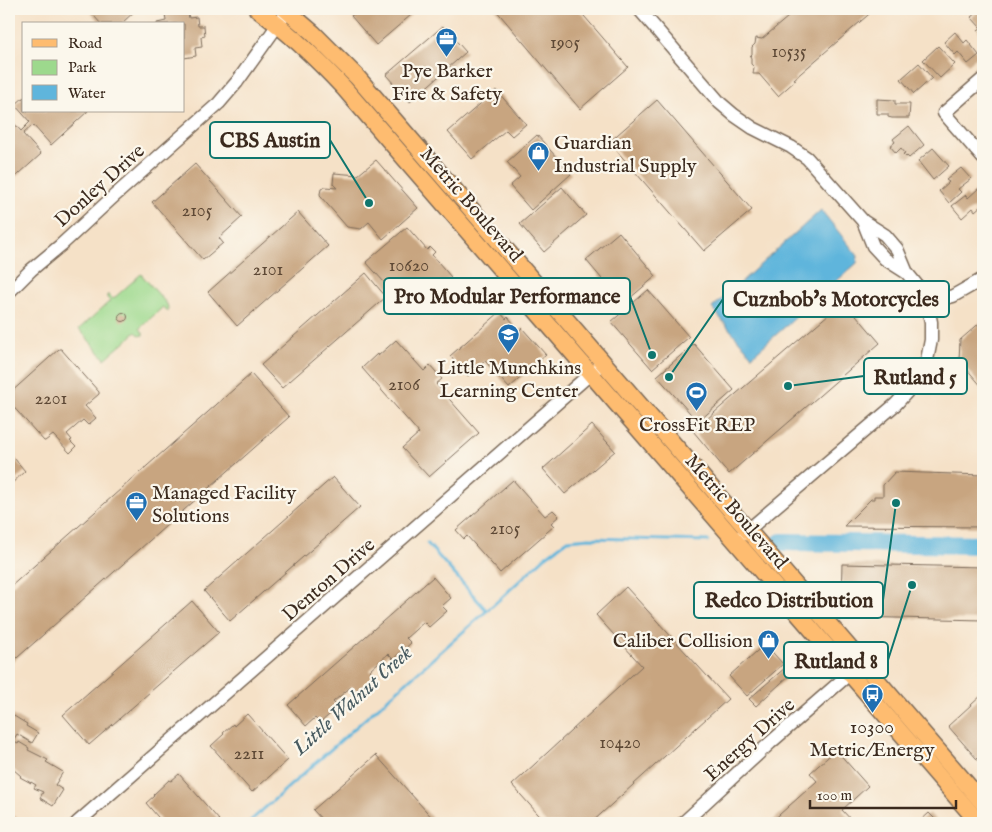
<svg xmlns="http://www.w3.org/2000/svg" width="992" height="832" font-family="'IM FELL English',serif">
  <rect width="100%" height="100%" fill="#fbf7ec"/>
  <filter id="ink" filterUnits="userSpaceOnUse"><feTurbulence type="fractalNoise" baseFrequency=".02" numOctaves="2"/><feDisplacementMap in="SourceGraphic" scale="10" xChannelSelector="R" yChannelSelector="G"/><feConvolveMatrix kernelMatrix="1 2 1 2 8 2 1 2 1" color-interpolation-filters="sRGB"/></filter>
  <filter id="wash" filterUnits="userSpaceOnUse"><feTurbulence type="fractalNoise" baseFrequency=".0096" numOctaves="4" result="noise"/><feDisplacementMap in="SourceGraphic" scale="20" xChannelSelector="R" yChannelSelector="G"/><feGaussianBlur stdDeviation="1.12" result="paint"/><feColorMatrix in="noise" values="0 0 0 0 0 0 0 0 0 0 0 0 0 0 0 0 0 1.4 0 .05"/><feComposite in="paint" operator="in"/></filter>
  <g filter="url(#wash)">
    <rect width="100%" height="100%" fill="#f5e1c7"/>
    <path fill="#9dd98d" stroke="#6c8256" d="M141,274L167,304L168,308V312L163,307L140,328L143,333V335L140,336L136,332L105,359L79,329L110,301L107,298V295H109L113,299Z"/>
    <path fill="#5fb5dc" stroke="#4d707d" d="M821,210L858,256L857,263L752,356L712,308Z"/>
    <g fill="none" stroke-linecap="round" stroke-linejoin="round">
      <path stroke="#5fb5dc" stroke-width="3" d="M427,543L487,611
        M248,823L500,599L545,557L568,540L589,538L708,541"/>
      <path stroke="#5fb5dc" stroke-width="18" d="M781,542L983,545"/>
    </g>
    <g id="blocks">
      <path fill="#c8a580" d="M88,9H137L121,24H101Z
        M187,9L189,18L197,17L198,26H204L205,36L201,37L202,47L195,48L196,56L184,58V24H157V23L166,21L165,13Z
        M360,9H418L376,45L351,16Z
        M495,9H578L628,67L580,109Z
        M792,9H875L794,79L796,80L778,96L759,74H753L754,67L751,64V58L750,56L752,54V47L755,44L756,38L762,39L788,17V13Z
        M981,9H983V36L978,30L981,28L971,17Z
        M443,26L466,52L410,102L386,75Z
        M955,32L964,43L967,40L979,55L968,64L958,52L955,55L944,42Z
        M938,46L955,64L940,78L923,60Z
        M919,63L932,78L914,94L901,79Z
        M496,90L526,124L512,136L506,130L472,159L448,132Z
        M24,97V111H88L51,145L33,125L23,134L41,154L9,183V118L21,131L30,122L15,105Z
        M877,99L895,100V104H910L909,118H892L888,117V114H877Z
        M657,100L752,210L704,251L609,142Z
        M909,126L924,145L909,158L907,156L906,157L903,154L905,153L901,148L896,153L890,146L895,142L893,139Z
        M537,135L571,174L531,210L510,186L520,177L507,162Z
        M933,148L949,166L933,180L918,161Z
        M376,160L418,208L383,239L369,222L361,229L347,227L321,197L320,194L321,189L325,187L337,188L333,184L334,173L358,175Z
        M195,164L242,217L219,238L223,243L203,260L152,202Z
        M961,168L971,179L958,189L961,192L949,203L939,191L949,182L946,180Z
        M562,187L586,215L544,252L520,224Z
        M979,188L983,192V204L975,211L973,208L962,218L952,206L966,195L968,198Z
        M298,212L328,246L237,326L208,292Z
        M407,227L427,250L430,247L435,252L432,255L451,277L411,312L366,262Z
        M619,232L656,276L623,304L586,260Z
        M366,273L386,297L282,388L261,365Z
        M648,290L689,337L652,369L611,322Z
        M844,301L880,343L729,474L693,431Z
        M500,312L506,319L508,317L514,324L512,326L518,332L522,328L546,355L509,388L485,361L468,376L450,356Z
        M118.5 317a4.5 4.5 0 1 1 9 0a4.5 4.5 0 1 1-9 0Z
        M983,320V388L959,360L960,340Z
        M396,340L424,371L430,365L442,379L436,384L479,433L429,477L402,448L419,433L362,368L377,354L378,356Z
        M694,344L734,390L698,422L657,376Z
        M59,349H61L99,392V394L85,406L96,418L88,425L83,420L67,434L72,440L70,441L76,447L70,453L53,435L45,441H44L9,402V394Z
        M251,374L289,417L9,665V588Z
        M592,425L615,451L565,494L543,469Z
        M9,452L25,471L9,486Z
        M895,472L983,475V527L844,526L871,499H874V496H883V485Z
        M333,477L360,507L230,621L204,591Z
        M513,480L545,516L553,510L559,516L551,523L554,526L500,573L467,536L464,539L456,530Z
        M842,564L983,567V620L854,617L841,603Z
        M433,577L451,598L442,606L447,611L429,627L424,622L406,638L411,643L393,659L388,654L370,670L374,675L356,691L352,686L333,702L338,707L320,723L315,718L306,726L288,705Z
        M626,587L728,699L591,823H546L512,785L642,666L596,615Z
        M192,601L219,632L89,745L63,715Z
        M765,644L783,664L747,696L729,676Z
        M786,667L792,673L756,706L749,699Z
        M983,694V766L948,726Z
        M9,713L27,724L26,726L38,733L32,743L17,734L13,741L18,744L19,742L29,748L28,750L48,760L46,762L63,772L55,785L63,790L53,806L40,798L43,792L34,788L36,785L31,782V783L20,777L21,776L13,769L9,770Z
        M247,714L288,760L252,792L211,746L224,734L223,733L233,724L234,726Z
        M836,750L868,786L842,810L854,823H770L817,781L810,773Z
        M376,755L435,821L437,823H325L313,810Z
        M179,774L219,820L216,823H163L146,803L154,796L153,795L169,780L171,781Z
        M929,813L939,823H918Z
        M9,814L12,816V815L26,823H9Z"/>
    </g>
  </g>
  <g filter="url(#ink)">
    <use href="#blocks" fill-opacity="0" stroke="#7c6a59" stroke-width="1"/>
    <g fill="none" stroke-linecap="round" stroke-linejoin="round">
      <defs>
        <path id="minor" d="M639,9L720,103L734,115L753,128L791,147L807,158L863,221L885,235L897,249L907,273L920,289L927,303L931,322V340L927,360L914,384L896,404L741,536
          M983,79L944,113L983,158
          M863,221L873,246L885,259L907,273
          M9,292L31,270L61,245L112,198L219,103L237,82L282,19
          M927,303L953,296L983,279
          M77,823L597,368
          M683,823L770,743L856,668"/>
        <path id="major" d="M257,9C289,32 317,59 344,88L979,823
          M285,9L313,33L357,77L983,803"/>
      </defs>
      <use href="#minor" stroke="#7c6a59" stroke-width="15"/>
      <use href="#major" stroke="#7c6a59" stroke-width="19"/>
      <use href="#minor" stroke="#fff" stroke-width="12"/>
      <use href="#major" stroke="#febc70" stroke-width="16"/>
    </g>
  </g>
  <defs>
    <symbol id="office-pin" viewBox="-11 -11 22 30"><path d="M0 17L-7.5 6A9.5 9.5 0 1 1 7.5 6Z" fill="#1f6fb2" stroke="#fbf7ec"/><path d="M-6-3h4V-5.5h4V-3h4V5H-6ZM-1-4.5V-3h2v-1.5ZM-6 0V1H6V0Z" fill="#fff"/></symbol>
    <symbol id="shop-pin" viewBox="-11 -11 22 30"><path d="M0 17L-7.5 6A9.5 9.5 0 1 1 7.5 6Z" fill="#1f6fb2" stroke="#fbf7ec"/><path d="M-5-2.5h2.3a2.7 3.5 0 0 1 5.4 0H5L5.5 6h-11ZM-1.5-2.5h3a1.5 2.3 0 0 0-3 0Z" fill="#fff"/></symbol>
    <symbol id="school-pin" viewBox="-11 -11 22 30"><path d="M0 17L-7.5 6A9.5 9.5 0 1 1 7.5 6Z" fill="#1f6fb2" stroke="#fbf7ec"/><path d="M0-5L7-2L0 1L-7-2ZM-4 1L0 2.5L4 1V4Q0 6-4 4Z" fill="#fff"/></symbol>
    <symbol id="stadium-pin" viewBox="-11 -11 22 30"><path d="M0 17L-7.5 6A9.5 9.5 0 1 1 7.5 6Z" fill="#1f6fb2" stroke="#fbf7ec"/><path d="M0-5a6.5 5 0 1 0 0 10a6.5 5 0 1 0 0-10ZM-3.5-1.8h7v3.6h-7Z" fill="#fff"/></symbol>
    <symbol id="bus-pin" viewBox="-11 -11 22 30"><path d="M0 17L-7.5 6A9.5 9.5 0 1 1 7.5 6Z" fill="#1f6fb2" stroke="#fbf7ec"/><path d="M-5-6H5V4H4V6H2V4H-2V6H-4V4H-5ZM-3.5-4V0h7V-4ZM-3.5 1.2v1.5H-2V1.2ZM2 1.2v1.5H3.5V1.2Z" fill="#fff"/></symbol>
  </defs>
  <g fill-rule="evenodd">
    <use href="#office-pin" x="434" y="26" width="25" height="34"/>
    <use href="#shop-pin" x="526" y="140" width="25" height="34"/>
    <use href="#school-pin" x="496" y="322" width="25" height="34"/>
    <use href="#stadium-pin" x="684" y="380" width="25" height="34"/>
    <use href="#office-pin" x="124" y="490" width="25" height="34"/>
    <use href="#shop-pin" x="756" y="628" width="25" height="34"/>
    <use href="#bus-pin" x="860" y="682" width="25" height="34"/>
  </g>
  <g text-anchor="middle" stroke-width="4.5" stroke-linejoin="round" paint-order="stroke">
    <g font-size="18" fill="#5e4936">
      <text x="565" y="48">1905</text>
      <text x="789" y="57">10535</text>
      <text x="197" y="216">2105</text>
      <text x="409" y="271">10620</text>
      <text x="268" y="275">2101</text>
      <text x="404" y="390">2106</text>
      <text x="51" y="404">2201</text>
      <text x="505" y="534">2105</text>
      <text x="620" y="748">10420</text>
      <text x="249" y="759">2211</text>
    </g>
    <g font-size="20" fill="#3b2a1e" stroke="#fbf7ec">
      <text x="447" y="77">Pye Barker<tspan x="447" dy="23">Fire &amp; Safety</tspan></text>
      <text x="554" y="149" text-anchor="start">Guardian<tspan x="554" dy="23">Industrial Supply</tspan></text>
      <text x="509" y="374">Little Munchkins<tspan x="509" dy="23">Learning Center</tspan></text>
      <text x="697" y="431">CrossFit REP</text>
      <text x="152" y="499" text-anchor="start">Managed Facility<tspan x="152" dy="23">Solutions</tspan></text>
      <text x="753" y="647" text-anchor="end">Caliber Collision</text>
      <text x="872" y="733">10300<tspan x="872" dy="23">Metric/Energy</tspan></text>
    </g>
    <g font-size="20" fill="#3b2a1e" stroke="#fbf7ec">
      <text transform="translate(99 185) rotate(-42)" y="7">Donley Drive</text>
      <text transform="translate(472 204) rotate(49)" y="7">Metric Boulevard</text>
      <text transform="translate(737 511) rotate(49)" y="7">Metric Boulevard</text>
      <text transform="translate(328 579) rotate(-41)" y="7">Denton Drive</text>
      <text transform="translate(749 739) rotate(-42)" y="7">Energy Drive</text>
    </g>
    <g font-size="21" font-style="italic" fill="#485b60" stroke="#fbf7ec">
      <text transform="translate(352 700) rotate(-42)" y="7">Little Walnut Creek</text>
    </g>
  </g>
  <path fill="none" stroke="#0f766e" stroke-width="2" d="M369 203L330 140M652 355L630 296M669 377L723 299M788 386L864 376M896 503L883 600M912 585L888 660"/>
  <g fill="#0f766e" stroke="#fbf7ec" stroke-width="2">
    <circle cx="369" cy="203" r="5"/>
    <circle cx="652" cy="355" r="5"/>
    <circle cx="669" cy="377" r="5"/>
    <circle cx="788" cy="386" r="5"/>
    <circle cx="896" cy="503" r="5"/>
    <circle cx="912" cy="585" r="5"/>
  </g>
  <g fill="#fbf7ec" stroke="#0f766e" stroke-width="2">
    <rect x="210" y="122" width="120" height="36" rx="5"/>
    <rect x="384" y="278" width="246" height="36" rx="5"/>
    <rect x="723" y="281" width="226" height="36" rx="5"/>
    <rect x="864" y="358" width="103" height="36" rx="5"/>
    <rect x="694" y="582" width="189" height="36" rx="5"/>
    <rect x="784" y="642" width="104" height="36" rx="5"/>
  </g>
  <g font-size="21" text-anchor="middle" font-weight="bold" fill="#3b2a1e">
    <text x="270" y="147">CBS Austin</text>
    <text x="507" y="303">Pro Modular Performance</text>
    <text x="836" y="306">Cuznbob's Motorcycles</text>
    <text x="915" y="384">Rutland 5</text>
    <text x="789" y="607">Redco Distribution</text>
    <text x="836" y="668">Rutland 8</text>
  </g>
  <rect width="992" height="832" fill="none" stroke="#fbf7ec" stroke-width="30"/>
  <rect x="22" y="22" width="162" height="90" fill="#fbf7ec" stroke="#aea59a"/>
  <rect x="32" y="39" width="25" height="8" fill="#febc70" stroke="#aea59a"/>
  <text x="68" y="48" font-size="15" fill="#3b2a1e">Road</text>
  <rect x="32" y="60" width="25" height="15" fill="#9dd98d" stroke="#aea59a"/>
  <text x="68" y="72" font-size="15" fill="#3b2a1e">Park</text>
  <rect x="32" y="85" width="25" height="15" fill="#5fb5dc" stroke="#aea59a"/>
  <text x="68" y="98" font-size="15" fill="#3b2a1e">Water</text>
  <path d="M810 800v8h146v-8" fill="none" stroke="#3b2a1e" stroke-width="2.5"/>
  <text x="817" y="800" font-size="15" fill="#3b2a1e" stroke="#fbf7ec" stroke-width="4" paint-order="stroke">100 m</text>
</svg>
